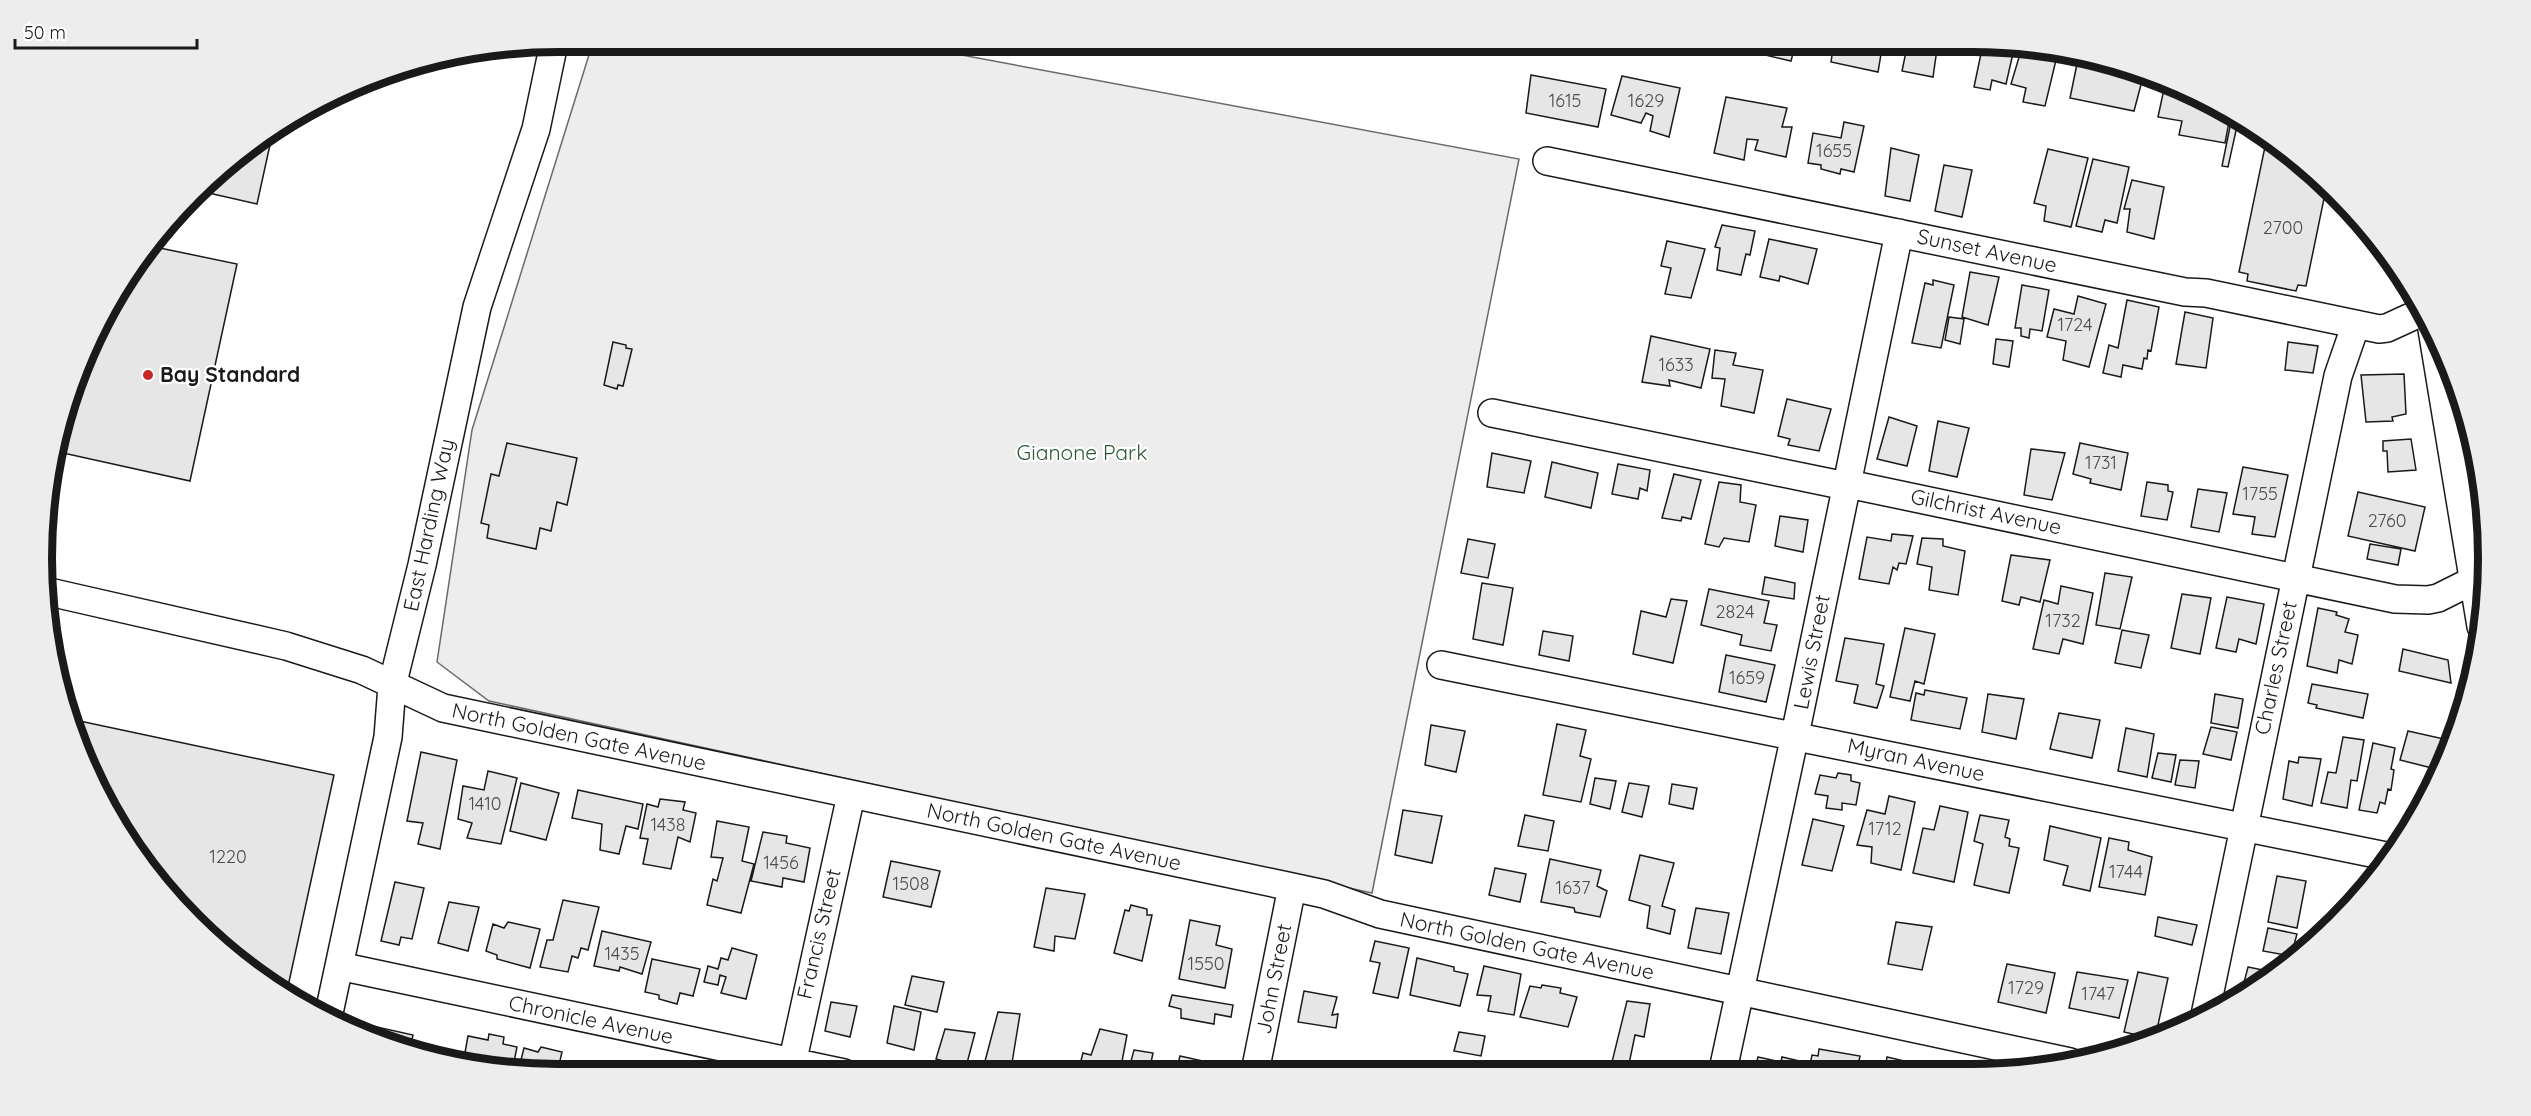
<svg xmlns="http://www.w3.org/2000/svg" width="2531" height="1116" font-family="Quicksand,sans-serif">
  <rect width="100%" height="100%" fill="#fff"/>
  <path fill="#ededed" stroke="#6a6a6a" stroke-width="1.5" d="M593,42H892L1519,159L1372,893L489,701L437,662L472,430Z"/>
  <path fill="#e6e6e6" stroke="#1a1a1a" stroke-width="1.5" d="M1746,42H1796L1791,61L1744,50Z
    M1834,42H1883L1878,72L1831,62Z
    M1908,42H1938L1933,77L1902,71Z
    M1983,44L2014,49L2006,84L1992,80L1990,90L1974,87Z
    M2020,54L2056,60L2045,106L2023,102L2026,88L2011,84Z
    M2077,64L2143,77L2134,111L2070,98Z
    M1531,75L1606,89L1598,127L1526,113Z
    M1622,76L1680,88L1669,137L1650,131L1653,116L1646,113L1641,123L1611,115Z
    M2164,89L2195,95L2207,100V105L2220,106L2231,111L2225,143L2179,135L2182,121L2158,117Z
    M1726,97L1787,108L1782,127H1792L1786,157L1755,150L1758,140L1747,139L1744,160L1714,153Z
    M2233,112L2239,117L2228,167L2222,166Z
    M1844,122L1864,126L1854,172L1841,169L1840,174L1821,169V165L1808,163L1813,133L1841,138Z
    M273,131L257,204L200,191L218,170Z
    M2267,137L2313,170L2327,184L2306,286L2298,285L2296,291L2247,281L2248,274L2239,272Z
    M1891,148L1919,155L1910,201L1885,196Z
    M2048,149L2088,158L2071,227L2044,221L2046,206L2034,203Z
    M2093,159L2129,167L2117,223L2105,220L2102,232L2076,226Z
    M1944,165L1972,170L1962,217L1935,211Z
    M2132,180L2164,187L2154,239L2127,232L2130,209H2124Z
    M1722,225L1755,231L1750,255L1746,254L1741,275L1717,270L1720,248L1715,247Z
    M1769,239L1817,249L1808,284L1780,276L1779,281L1760,277Z
    M1667,241L1705,249L1691,298L1665,294L1671,268L1661,266Z
    M155,247L237,264L190,481L54,451L111,300Z
    M1970,272L1999,277L1988,325L1962,317Z
    M1933,280L1954,285L1941,348L1912,343L1925,283L1933,285Z
    M2022,285L2049,290L2042,331L2030,329L2029,338L2021,336V328H2015Z
    M2078,296L2106,304L2089,367L2063,360L2066,341L2047,337L2054,309L2074,314Z
    M2127,300L2159,307L2151,351L2148,350L2147,359L2144,358L2142,369L2123,365L2121,377L2103,373L2109,345L2118,348Z
    M2185,312L2213,318L2206,368L2176,364Z
    M1949,317L1964,319L1960,344L1945,340Z
    M1651,336L1710,349L1701,388L1669,380L1670,386L1642,382Z
    M1996,339L2013,341L2009,367L1993,364Z
    M613,342L626,345V348L632,349L623,386L618,385L617,389L604,385Z
    M2288,342L2318,346L2313,373L2285,370Z
    M1715,350L1736,353L1733,365L1763,370L1754,413L1721,406L1725,379L1712,378Z
    M2404,374L2406,414L2392,417L2393,421L2366,422L2361,375Z
    M1787,399L1831,409L1819,451L1788,445L1790,439L1778,436Z
    M1889,417L1917,426L1907,466L1877,459Z
    M1938,421L1969,428L1957,477L1929,471Z
    M2411,439L2416,470L2388,472L2387,451H2383V441Z
    M507,443L577,458L567,505L557,502L551,531L540,528L536,549L487,538L489,525L481,523L491,474L499,476Z
    M2080,443L2128,453L2121,490L2090,483L2091,479L2073,474Z
    M2031,449L2065,453L2052,500L2024,495Z
    M1492,453L1531,461L1524,493L1487,487Z
    M1552,462L1598,473L1591,508L1545,497Z
    M1618,464L1650,470L1647,491L1640,488L1638,499L1612,494Z
    M2243,467L2288,475L2275,537L2252,534L2255,517L2233,514Z
    M1674,474L1701,480L1691,519L1682,517L1681,521L1662,518Z
    M1719,482L1741,485L1740,502L1756,505L1749,542L1724,538L1719,547L1705,544Z
    M2147,482L2168,485V491L2173,492L2167,520L2141,516Z
    M2198,489L2227,493L2219,532L2191,527Z
    M2358,492L2425,507L2415,551L2348,536Z
    M1780,516L1808,520L1803,552L1775,546Z
    M1892,534L1913,536L1906,564L1899,563L1897,570L1893,567L1889,584L1859,579L1867,537L1891,541Z
    M1922,538L1943,539V546L1965,551L1958,595L1929,590L1932,567L1917,564Z
    M1468,539L1495,544L1488,578L1461,573Z
    M2370,544L2401,549L2398,565L2367,559Z
    M2011,555L2050,560L2040,602L2021,597L2019,605L2002,601Z
    M2105,573L2132,577L2120,629L2096,625Z
    M1765,577L1795,583L1794,599L1762,594Z
    M1482,583L1513,588L1503,645L1473,639Z
    M2061,586L2093,593L2083,644L2063,639L2059,654L2033,649L2044,600L2058,604Z
    M1709,589L1769,601L1764,623L1777,625L1771,651L1740,645L1742,635L1701,625Z
    M2182,594L2211,598L2200,654L2171,648Z
    M2227,597L2264,604L2256,644L2239,639L2236,652L2216,648Z
    M1671,599L1687,601L1673,663L1633,654L1641,611L1666,617Z
    M2318,608L2337,612L2336,615L2349,619L2345,632L2358,635L2352,664L2339,660L2337,673L2307,666Z
    M1905,628L1935,634L1924,684L1915,681L1910,701L1890,697Z
    M2122,630L2149,635L2141,668L2115,663Z
    M1543,631L1573,636L1569,661L1539,655Z
    M1845,638L1884,644L1876,684L1884,686L1877,708L1854,703L1858,685L1836,681Z
    M2403,649L2448,660L2451,683L2399,671Z
    M1726,655L1775,665L1766,702L1719,692Z
    M2312,684L2368,694L2363,718L2316,708L2317,705L2308,703Z
    M1925,690L1967,698L1960,729L1911,720L1916,693L1924,695Z
    M1988,694L2024,699L2016,739L1982,732Z
    M2215,694L2243,699L2238,728L2211,723Z
    M2059,713L2100,720L2092,758L2050,749Z
    M75,720L334,775L287,991L244,967L170,898L111,816Z
    M1557,724L1586,730L1580,756L1591,759L1581,802L1543,795Z
    M1431,725L1465,731L1456,772L1425,765Z
    M2211,727L2237,732L2231,760L2203,754Z
    M2126,728L2154,734L2147,777L2118,771Z
    M2408,731L2444,739L2436,769L2400,760Z
    M2343,737L2364,740L2357,781L2351,780L2347,808L2321,803L2328,772L2336,773Z
    M2373,743L2395,748L2391,769L2394,770L2391,790L2388,789L2385,804L2380,802L2377,813L2359,810Z
    M421,752L457,760L440,849L418,844L423,823L407,821Z
    M2158,753L2176,755L2171,782L2152,778Z
    M2299,757L2321,759L2312,806L2283,799L2289,761L2298,763Z
    M2180,760L2199,761L2195,788L2175,785Z
    M488,771L517,778L501,844L467,838L472,823L458,819L463,786L484,790Z
    M1838,773L1851,775V781L1860,783L1856,805L1842,803V810L1826,808L1828,796L1815,794L1820,775L1836,778Z
    M1595,778L1616,781L1610,809L1590,804Z
    M521,783L559,793L546,840L510,831Z
    M1629,783L1649,786L1642,817L1622,812Z
    M1672,784L1697,788L1693,809L1669,804Z
    M578,790L643,804L638,829L626,826L619,854L600,850L602,824L572,818Z
    M1889,796L1915,802L1901,870L1871,863L1872,847L1857,845L1867,810L1885,814Z
    M660,799L685,802L683,810L696,813L690,842L678,837L671,869L643,864L648,839L640,838L647,804L658,807Z
    M1940,806L1968,812L1954,882L1913,873L1923,828L1934,830Z
    M1403,810L1442,816L1432,863L1395,855Z
    M1525,815L1554,821L1548,851L1518,846Z
    M1980,815L2009,820L2005,837L2010,839L2009,846L2019,848L2009,893L1974,885L1983,844L1974,841Z
    M1813,819L1844,826L1832,871L1802,865Z
    M717,821L749,827L742,861L754,864L741,913L707,905L713,879L717,881L723,858L711,857Z
    M2050,826L2101,838L2090,891L2063,885L2068,866L2044,860Z
    M763,832L787,836L786,843L810,848L804,882L783,878L782,887L751,881Z
    M2109,838L2129,842L2128,850L2152,857L2145,895L2099,887Z
    M1640,855L1674,863L1662,906L1675,910L1670,934L1647,928L1650,906L1629,900Z
    M1550,859L1601,870L1597,886L1607,891L1600,917L1575,912L1574,908L1541,902Z
    M891,861L940,871L931,907L883,897Z
    M1495,868L1526,874L1520,902L1489,895Z
    M2277,876L2306,881L2297,928L2268,922Z
    M395,882L424,888L412,939L401,937L399,945L381,941Z
    M1046,888L1085,894L1075,939L1055,936L1054,951L1034,947Z
    M563,900L599,907L588,950L581,948L578,958L572,956L568,972L540,967L547,940H553Z
    M449,902L479,907L468,951L438,943Z
    M1131,905L1147,909V915H1152L1142,961L1114,953L1125,910L1129,911Z
    M1696,908L1729,913L1721,954L1688,948Z
    M2158,917L2197,925L2192,945L2155,936Z
    M1190,920L1220,926L1216,945L1232,949L1225,988L1179,979Z
    M508,922L540,929L530,968L497,959V955L486,951L493,924L504,928Z
    M1896,922L1932,927L1922,970L1888,964Z
    M2268,928L2297,934L2291,956L2263,951Z
    M602,931L651,942L642,974L620,967L619,971L594,966Z
    M1375,941L1409,948L1398,998L1373,993L1380,963L1370,961Z
    M732,948L757,955L746,999L721,993L726,977L720,975L718,985L704,982L708,966L718,969L721,958L728,960Z
    M1417,958L1454,967V971L1468,974L1460,1006L1410,995Z
    M652,959L700,969L693,996L680,993L677,1004L659,999V995L645,992Z
    M2007,964L2055,973L2046,1013L1998,1002Z
    M1484,966L1521,974L1514,1015L1488,1011L1491,996L1477,995Z
    M2248,967L2278,973L2241,994Z
    M2077,972L2128,980L2119,1018L2069,1008Z
    M2138,972L2168,978L2155,1039L2124,1032Z
    M912,976L944,982L937,1012L905,1005Z
    M1542,985L1561,988L1560,993L1577,997L1568,1027L1520,1017L1530,986L1541,988Z
    M1304,991L1337,997L1332,1015L1338,1014L1336,1028L1298,1022Z
    M1172,995L1233,1005L1231,1017L1215,1014L1214,1024L1181,1018V1009L1169,1006Z
    M1627,1001L1650,1004L1644,1037L1635,1035L1629,1064L1612,1062Z
    M831,1002L857,1006L850,1037L825,1031Z
    M894,1006L921,1012L914,1050L887,1043Z
    M998,1012L1020,1014L1011,1069L984,1065Z
    M368,1025L413,1035L410,1049L392,1047L366,1033Z
    M945,1029L975,1033L966,1067L936,1059Z
    M1100,1029L1127,1035L1120,1072H1078L1083,1053L1091,1055Z
    M1459,1032L1485,1036L1481,1056L1454,1051Z
    M489,1034L504,1037L503,1044L517,1047L513,1067L464,1058L468,1036L488,1040Z
    M541,1047L562,1052L557,1074L519,1068L524,1048L538,1052Z
    M1819,1049L1860,1056L1857,1070H1809L1812,1055L1818,1056Z
    M1134,1050L1153,1053L1149,1072H1128Z
    M1180,1056L1212,1063L1210,1072H1176Z
    M1758,1057L1781,1062L1782,1057L1804,1062L1802,1070H1755Z
    M1887,1057L1913,1063L1911,1070H1885Z
    M596,1061L613,1065V1069L622,1071V1074H576L579,1062L595,1065Z
    M1289,1065L1323,1070V1072H1288Z
    M1921,1065L1947,1070H1920Z"/>
  <g fill="none" stroke-linecap="round" stroke-linejoin="round">
    <defs>
      <path id="minor" d="M1547,161L2185,292L2206,293L2379,329L2387,328L2424,311
        M1492,413L1846,486L1853,485L2395,599L2428,600L2438,598L2486,574
        M45,591L286,646L362,670L443,708L1292,887L1324,894L1380,914L2070,1062
        M1441,665L2391,857
        M339,966L844,1073
        M329,1013L388,737L392,686L422,565L477,307L536,129L554,43
        M2205,1015L2338,376L2356,324
        M1723,1070L1795,735L1899,233
        M1255,1072L1292,887
        M790,1073L851,795"/>
      <path id="major" d="M2435,329L2484,626"/>
    </defs>
    <use href="#minor" stroke="#1a1a1a" stroke-width="30"/>
    <use href="#major" stroke="#1a1a1a" stroke-width="36"/>
    <use href="#minor" stroke="#fff" stroke-width="27"/>
    <use href="#major" stroke="#fff" stroke-width="33"/>
  </g>
  <circle fill="#c62828" stroke="#fff" stroke-width="2" cx="148" cy="375" r="6"/>
  <g text-anchor="middle" stroke-width="4.5" stroke-linejoin="round" paint-order="stroke">
    <g font-size="18" fill="#4d4d4d">
      <text x="1565" y="107">1615</text>
      <text x="1646" y="107">1629</text>
      <text x="1834" y="157">1655</text>
      <text x="2283" y="234">2700</text>
      <text x="2075" y="331">1724</text>
      <text x="1676" y="371">1633</text>
      <text x="2101" y="469">1731</text>
      <text x="2260" y="500">1755</text>
      <text x="2387" y="527">2760</text>
      <text x="1735" y="618">2824</text>
      <text x="2063" y="627">1732</text>
      <text x="1747" y="684">1659</text>
      <text x="485" y="810">1410</text>
      <text x="668" y="831">1438</text>
      <text x="1885" y="835">1712</text>
      <text x="228" y="863">1220</text>
      <text x="781" y="869">1456</text>
      <text x="2126" y="878">1744</text>
      <text x="911" y="890">1508</text>
      <text x="1573" y="894">1637</text>
      <text x="622" y="960">1435</text>
      <text x="1206" y="970">1550</text>
      <text x="2026" y="994">1729</text>
      <text x="2098" y="1000">1747</text>
    </g>
    <g font-size="21" fill="#1a1a1a" stroke="#fff">
      <text transform="translate(1987 251) rotate(12)" y="7">Sunset Avenue</text>
      <text transform="translate(1986 512) rotate(12)" y="7">Gilchrist Avenue</text>
      <text transform="translate(429 525) rotate(-78)" y="7">East Harding Way</text>
      <text transform="translate(1812 652) rotate(-79)" y="7">Lewis Street</text>
      <text transform="translate(2276 668) rotate(-78)" y="7">Charles Street</text>
      <text transform="translate(579 737) rotate(12)" y="7">North Golden Gate Avenue</text>
      <text transform="translate(1916 760) rotate(12)" y="7">Myran Avenue</text>
      <text transform="translate(1054 837) rotate(12)" y="7">North Golden Gate Avenue</text>
      <text transform="translate(819 934) rotate(-77)" y="7">Francis Street</text>
      <text transform="translate(1527 946) rotate(12)" y="7">North Golden Gate Avenue</text>
      <text transform="translate(1274 979) rotate(-79)" y="7">John Street</text>
      <text transform="translate(591 1020) rotate(12)" y="7">Chronicle Avenue</text>
    </g>
    <g font-size="21" font-weight="bold" fill="#1a1a1a" stroke="#fff" text-anchor="start">
      <text x="160" y="382">Bay Standard</text>
    </g>
    <g font-size="21" fill="#2b5a34" stroke="#fff">
      <text x="1082" y="460">Gianone Park</text>
    </g>
  </g>
  <path d="M0 0H2531V1116H0ZM558 52H1972A506 506 0 0 1 2478 558V558A506 506 0 0 1 1972 1064H558A506 506 0 0 1 52 558V558A506 506 0 0 1 558 52Z" fill="#ededed" fill-rule="evenodd"/>
  <path fill="none" stroke="#1a1a1a" stroke-width="8" d="M558 52H1972A506 506 0 0 1 2478 558V558A506 506 0 0 1 1972 1064H558A506 506 0 0 1 52 558V558A506 506 0 0 1 558 52Z"/>
  <path d="M15 39v9h182v-9" fill="none" stroke="#1a1a1a" stroke-width="3"/>
  <text x="24" y="39" font-size="18" fill="#1a1a1a" stroke="#ffffff" stroke-width="4.5" paint-order="stroke">50 m</text>
</svg>
